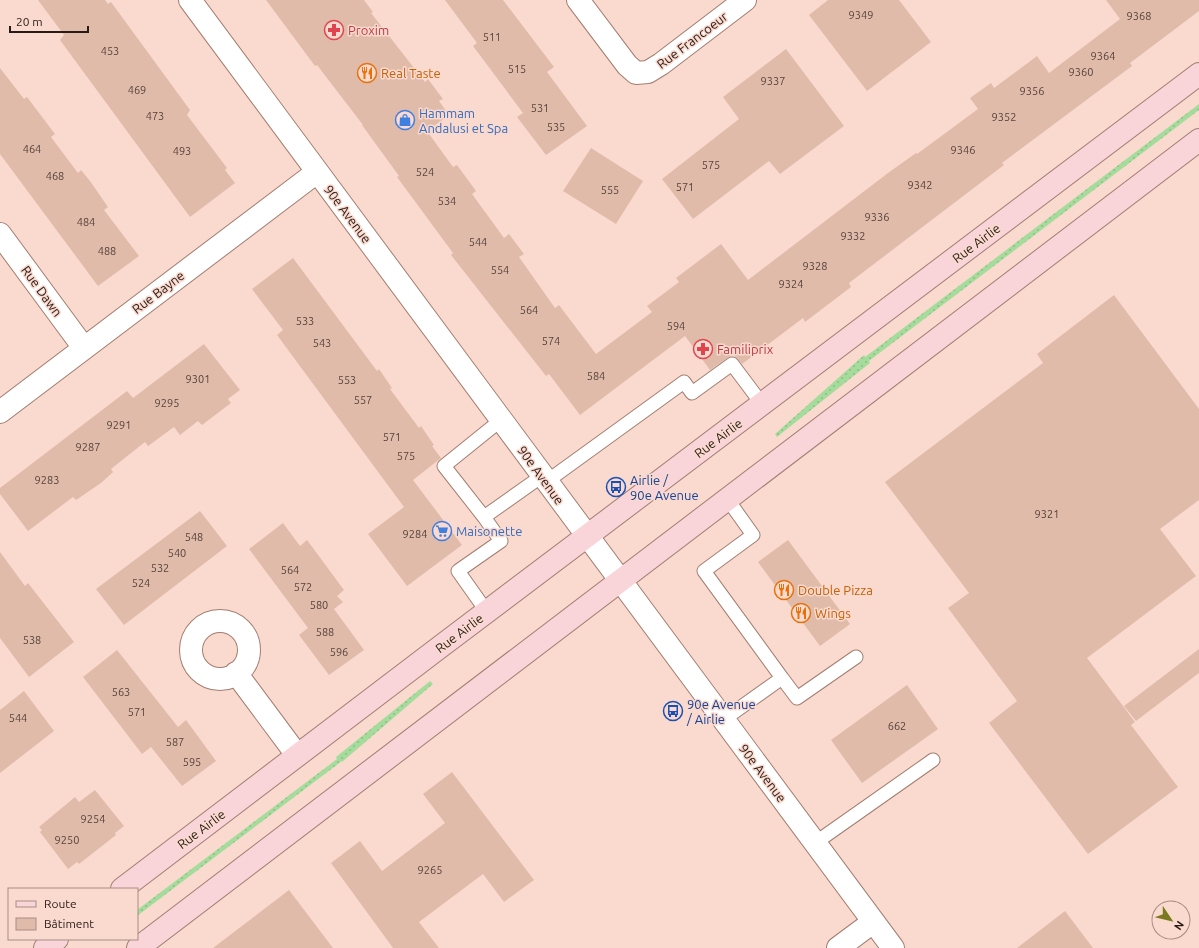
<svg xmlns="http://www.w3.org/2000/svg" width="1199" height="948" font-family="Ubuntu,sans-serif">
  <defs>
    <pattern id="grass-dots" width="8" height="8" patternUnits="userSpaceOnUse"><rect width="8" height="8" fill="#a5dc9c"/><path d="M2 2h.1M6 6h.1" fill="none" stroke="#8ebc86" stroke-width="1.8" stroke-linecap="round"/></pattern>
  </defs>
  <rect width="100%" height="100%" fill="#fadace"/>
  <path fill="url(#grass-dots)" d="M1199,104V110L869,361L870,363L777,437L775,434L864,355L865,357Z
    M430,681L433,684L342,762V761L137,916V910L337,759L336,757Z"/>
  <path fill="#e0bbaa" d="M38,0H105L108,4L111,2L190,110L187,115L227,168L225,170L235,183L190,217L60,40L64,35Z
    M266,0H364L373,12L371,13L425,82L428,79L443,99L439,101L449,115L427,131L453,167L457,165L476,191L472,194L504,238L509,234L524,254L519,257L555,308L559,305L596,354L652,312L647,306L679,282L676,278L721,244L748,280L888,173L916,153L917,154L978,109L970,98L991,83L994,88L1037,56L1049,73L1120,19L1106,0H1199V11L1130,63L1132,66L1002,163L1004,165L849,283L851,287L805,322L803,318L742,364L733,354L710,370L685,336L580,415L549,374L546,376L451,255L453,253L397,177L399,176L362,125H363L317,65L315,66Z
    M445,0H503L554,67L547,72L587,126L546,155L517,117L523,113L473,46L477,43Z
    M828,0H899L931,42L867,91L809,15Z
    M786,49L844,126L780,174L769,161L693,219L662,179L739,119L723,97Z
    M0,68L24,99L27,97L55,134L51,137L78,173L81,170L90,181L108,207L104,210L139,256L98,286L0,154Z
    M591,148L643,181L616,224L563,191Z
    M293,258L377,371L379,369L392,388L390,389L419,428L421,426L434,445L432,446L441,458L413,480L462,545L407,586L368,534L404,507L277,335L283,330L252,289Z
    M1114,295L1199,409V500L1160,529L1196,576L1087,658L1135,722L1131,725L1178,787L1088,854L989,723L1017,701L948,608L969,593L885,482L1043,363L1037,354Z
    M204,344L240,390L228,399L231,403L202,425L198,421L180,435L174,427L148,446L145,442L111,469L113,472L101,483L76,500L73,497L28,531L0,494V488L127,391L133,398Z
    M200,511L227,546L124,625L96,589Z
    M283,523L300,546L307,540L344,590L337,596L343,602L334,609L364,650L329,675L299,635L308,628L249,549Z
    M788,540L850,624L820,646L758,562Z
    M0,552L25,586L28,583L74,642L29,677L0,638Z
    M1199,649V673L1136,721L1124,706Z
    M117,650L178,727L186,720L216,761L182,786L151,747L142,754L83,677Z
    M907,685L938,729L862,783L831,740Z
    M24,691L54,731L0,773V710Z
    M452,772L534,880L504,902L483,874L419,922L439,948H393L331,863L360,841L382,871L445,823L423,794Z
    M95,790L124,826L115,833L116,835L79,864L77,862L68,869L40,832L42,830L39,827L75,797L79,802Z
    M289,890L333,948H213Z
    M1065,911L1093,948H1017Z"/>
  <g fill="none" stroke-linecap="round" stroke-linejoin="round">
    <defs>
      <path id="service" d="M546,482L684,382L692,393L732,364L762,404
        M728,500L753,535L704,571L782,678
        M484,517L444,466L501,420
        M487,612L458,571L501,541L484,517L542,476
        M723,720L782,678L797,698L856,657
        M815,843L933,760"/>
      <path id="minor" d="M578,0L627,65L636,73L648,72L661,64L745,0
        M0,234L84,348
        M0,412L317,172
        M191 650a29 29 0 1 1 58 0a29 29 0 1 1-58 0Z
        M236,673L297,755
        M838,948L873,922"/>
      <path id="tertiary" d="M190,0L893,948"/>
      <path id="secondary" d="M122,889L436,650L1199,74
        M45,948L57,939
        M138,948L1199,140"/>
    </defs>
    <use href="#service" stroke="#a27e71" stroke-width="15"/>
    <use href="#minor" stroke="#a27e71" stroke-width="24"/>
    <use href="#tertiary" stroke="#a27e71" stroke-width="24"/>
    <use href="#secondary" stroke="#a27e71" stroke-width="24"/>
    <use href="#service" stroke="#fff" stroke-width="13"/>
    <use href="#minor" stroke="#fff" stroke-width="22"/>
    <use href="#tertiary" stroke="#fff" stroke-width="22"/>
    <use href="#secondary" stroke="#f9d4d9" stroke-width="22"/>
  </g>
  <defs>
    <symbol id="pharmacy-ring" viewBox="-11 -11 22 22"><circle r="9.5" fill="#fadace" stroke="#e0444e" stroke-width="1.5"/><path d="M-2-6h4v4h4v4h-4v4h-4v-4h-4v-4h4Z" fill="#e0444e"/></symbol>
    <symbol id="restaurant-ring" viewBox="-11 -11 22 22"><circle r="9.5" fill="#fadace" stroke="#e8710a" stroke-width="1.5"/><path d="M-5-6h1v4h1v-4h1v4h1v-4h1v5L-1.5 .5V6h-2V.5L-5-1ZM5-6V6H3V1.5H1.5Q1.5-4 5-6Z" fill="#e8710a"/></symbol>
    <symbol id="shop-ring" viewBox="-11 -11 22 22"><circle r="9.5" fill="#fadace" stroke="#3f7fe0" stroke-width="1.5"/><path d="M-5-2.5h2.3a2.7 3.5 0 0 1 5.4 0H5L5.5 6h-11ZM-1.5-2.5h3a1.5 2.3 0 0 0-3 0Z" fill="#3f7fe0"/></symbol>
    <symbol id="bus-ring" viewBox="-11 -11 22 22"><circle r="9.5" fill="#fadace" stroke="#1a4fb4" stroke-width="1.5"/><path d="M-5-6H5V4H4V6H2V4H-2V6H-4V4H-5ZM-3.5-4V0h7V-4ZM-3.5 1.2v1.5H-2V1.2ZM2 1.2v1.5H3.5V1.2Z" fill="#1a4fb4"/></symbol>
    <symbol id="supermarket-ring" viewBox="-11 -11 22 22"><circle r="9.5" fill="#fadace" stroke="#3f7fe0" stroke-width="1.5"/><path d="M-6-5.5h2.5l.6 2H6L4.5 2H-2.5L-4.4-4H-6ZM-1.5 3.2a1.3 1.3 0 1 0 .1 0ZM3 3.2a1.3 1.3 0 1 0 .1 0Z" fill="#3f7fe0"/></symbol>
  </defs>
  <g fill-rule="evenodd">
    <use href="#pharmacy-ring" x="323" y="19" width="22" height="22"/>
    <use href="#restaurant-ring" x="356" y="62" width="22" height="22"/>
    <use href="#shop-ring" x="394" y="109" width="22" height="22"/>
    <use href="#pharmacy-ring" x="692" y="338" width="22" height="22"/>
    <use href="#bus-ring" x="605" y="476" width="22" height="22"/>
    <use href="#supermarket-ring" x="431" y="520" width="22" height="22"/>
    <use href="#restaurant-ring" x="773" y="579" width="22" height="22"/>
    <use href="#restaurant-ring" x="790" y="602" width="22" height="22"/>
    <use href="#bus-ring" x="662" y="700" width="22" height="22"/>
  </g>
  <g text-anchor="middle" stroke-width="3" stroke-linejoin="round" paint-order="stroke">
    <g font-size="11" fill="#56423a">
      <text x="861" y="19">9349</text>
      <text x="1139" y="20">9368</text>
      <text x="492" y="41">511</text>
      <text x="110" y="55">453</text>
      <text x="1103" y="60">9364</text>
      <text x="517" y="73">515</text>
      <text x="1081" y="76">9360</text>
      <text x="773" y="85">9337</text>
      <text x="137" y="94">469</text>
      <text x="1032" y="95">9356</text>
      <text x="540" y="112">531</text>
      <text x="155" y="120">473</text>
      <text x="1004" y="121">9352</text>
      <text x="556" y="131">535</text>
      <text x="32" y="153">464</text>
      <text x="963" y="154">9346</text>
      <text x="182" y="155">493</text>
      <text x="711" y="169">575</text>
      <text x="425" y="176">524</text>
      <text x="55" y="180">468</text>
      <text x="920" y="189">9342</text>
      <text x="685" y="191">571</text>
      <text x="610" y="194">555</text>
      <text x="447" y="205">534</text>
      <text x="877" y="221">9336</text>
      <text x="86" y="226">484</text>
      <text x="853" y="240">9332</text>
      <text x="478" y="246">544</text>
      <text x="107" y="255">488</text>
      <text x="815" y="270">9328</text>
      <text x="500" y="274">554</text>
      <text x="791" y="288">9324</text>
      <text x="529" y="314">564</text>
      <text x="305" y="325">533</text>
      <text x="676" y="330">594</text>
      <text x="551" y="345">574</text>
      <text x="322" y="347">543</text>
      <text x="596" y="380">584</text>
      <text x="198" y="383">9301</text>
      <text x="347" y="384">553</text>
      <text x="363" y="404">557</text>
      <text x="167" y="407">9295</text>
      <text x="119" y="429">9291</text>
      <text x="392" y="441">571</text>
      <text x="88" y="451">9287</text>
      <text x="406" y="460">575</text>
      <text x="47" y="484">9283</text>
      <text x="1047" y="518">9321</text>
      <text x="415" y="538">9284</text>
      <text x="194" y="541">548</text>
      <text x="177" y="557">540</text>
      <text x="160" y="572">532</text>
      <text x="290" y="574">564</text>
      <text x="141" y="587">524</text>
      <text x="303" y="591">572</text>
      <text x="319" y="609">580</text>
      <text x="325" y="636">588</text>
      <text x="32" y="644">538</text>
      <text x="339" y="656">596</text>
      <text x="121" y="696">563</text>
      <text x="137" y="716">571</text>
      <text x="18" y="722">544</text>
      <text x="897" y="730">662</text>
      <text x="175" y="746">587</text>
      <text x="192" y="766">595</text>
      <text x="93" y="823">9254</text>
      <text x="67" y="844">9250</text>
      <text x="430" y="874">9265</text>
    </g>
    <g font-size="13" fill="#be3a42" stroke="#fadace" text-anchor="start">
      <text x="348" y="35">Proxim</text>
      <text x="717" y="354">Familiprix</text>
    </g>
    <g font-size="13" fill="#281a15" stroke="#fadace">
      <text transform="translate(692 40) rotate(-37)" y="5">Rue Francoeur</text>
      <text transform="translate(348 214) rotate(53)" y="5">90e Avenue</text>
      <text transform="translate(976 243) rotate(-37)" y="5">Rue Airlie</text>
      <text transform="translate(42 291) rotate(54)" y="5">Rue Dawn</text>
      <text transform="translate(158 292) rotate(-37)" y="5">Rue Bayne</text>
      <text transform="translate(718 438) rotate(-37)" y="5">Rue Airlie</text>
      <text transform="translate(541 475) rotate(54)" y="5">90e Avenue</text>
      <text transform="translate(459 633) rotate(-37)" y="5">Rue Airlie</text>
      <text transform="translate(763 773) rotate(53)" y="5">90e Avenue</text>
      <text transform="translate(201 829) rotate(-37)" y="5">Rue Airlie</text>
    </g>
    <g font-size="13" fill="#c56008" stroke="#fadace" text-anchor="start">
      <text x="381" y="78">Real Taste</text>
      <text x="798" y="595">Double Pizza</text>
      <text x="815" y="618">Wings</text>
    </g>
    <g font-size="13" fill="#366cbe" stroke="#fadace" text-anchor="start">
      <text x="419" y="118">Hammam<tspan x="419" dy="15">Andalusi et Spa</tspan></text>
      <text x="456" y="536">Maisonette</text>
    </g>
    <g font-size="13" fill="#164399" stroke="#fadace" text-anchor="start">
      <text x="630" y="485">Airlie /<tspan x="630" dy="15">90e Avenue</tspan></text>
      <text x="687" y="709">90e Avenue<tspan x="687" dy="15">/ Airlie</tspan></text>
    </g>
  </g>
  <rect x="8" y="888" width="130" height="52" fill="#fadace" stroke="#a68d84"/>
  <rect x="16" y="901" width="20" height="6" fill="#f9d4d9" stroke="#a68d84"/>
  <text x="44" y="908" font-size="12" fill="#281a15">Route</text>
  <rect x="16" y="918" width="20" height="12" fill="#e0bbaa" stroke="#a68d84"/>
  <text x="44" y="928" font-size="12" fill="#281a15">Bâtiment</text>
  <g transform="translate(1171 920) rotate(125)"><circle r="19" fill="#fadace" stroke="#a68d84"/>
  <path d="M0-3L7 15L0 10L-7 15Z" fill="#797920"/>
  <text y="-6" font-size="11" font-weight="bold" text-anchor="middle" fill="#281a15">N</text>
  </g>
  <path d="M10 26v6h78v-6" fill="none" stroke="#281a15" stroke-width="2"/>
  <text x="16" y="26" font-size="12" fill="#281a15" stroke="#fadace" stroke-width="3" paint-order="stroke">20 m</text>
</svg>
